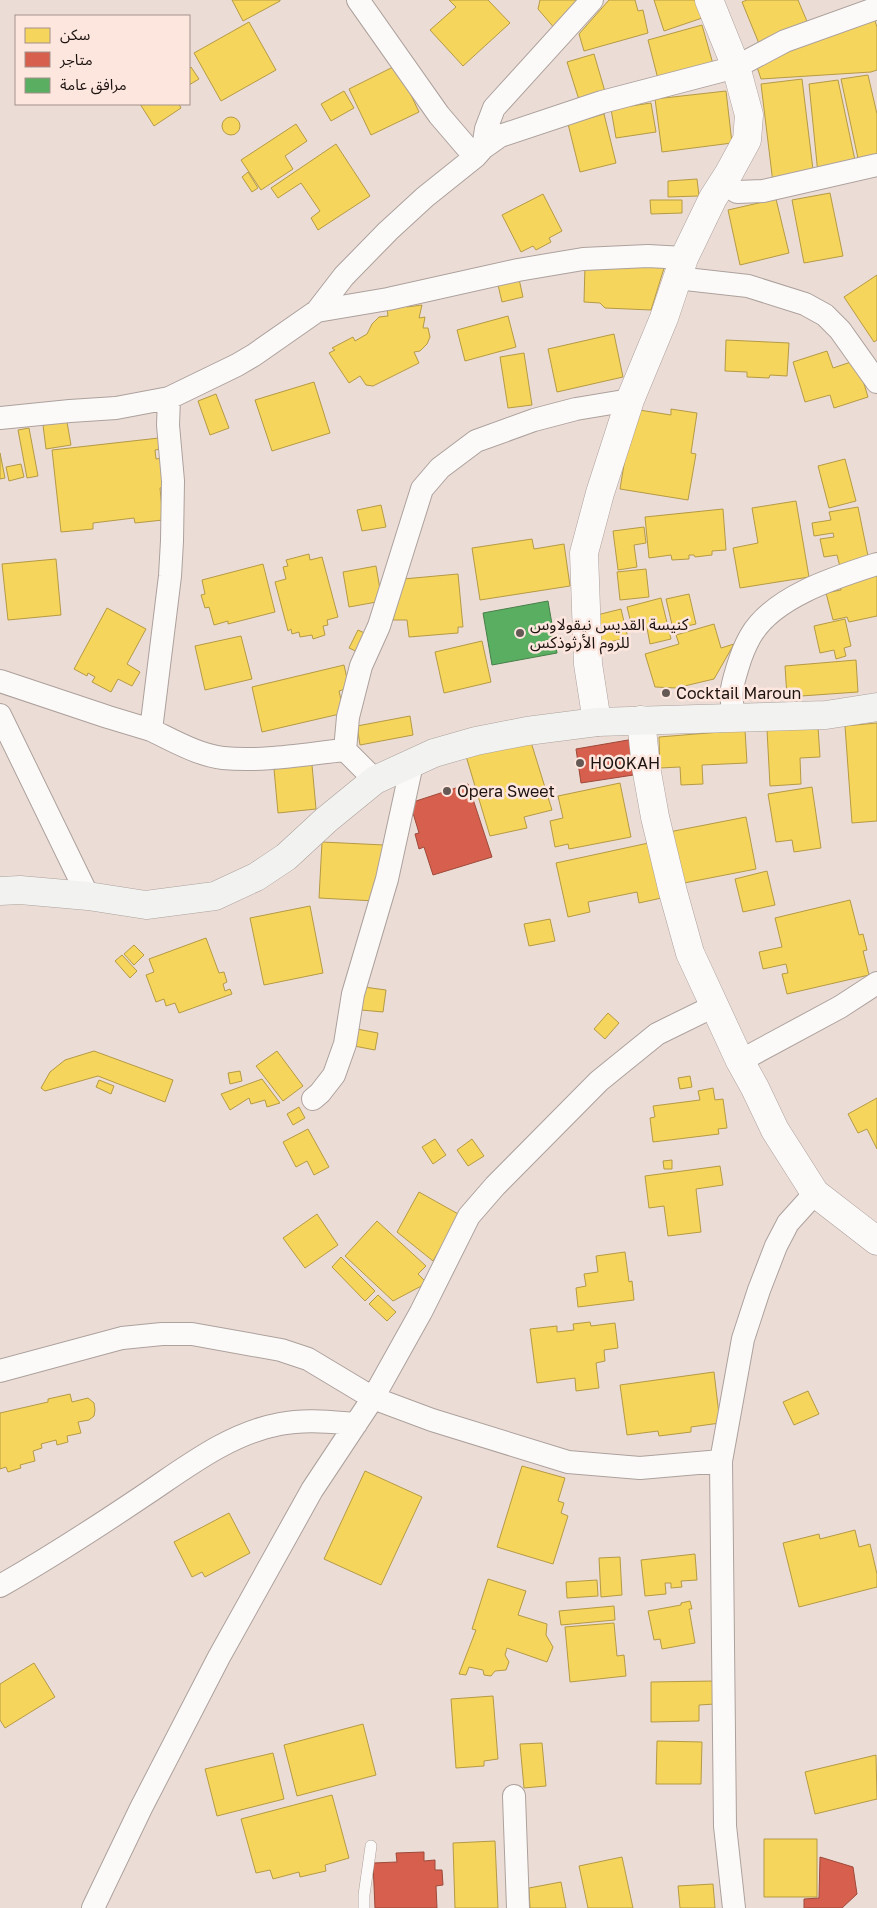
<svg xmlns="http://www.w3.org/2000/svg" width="877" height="1908" font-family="'Golos Text','Noto Sans Arabic',sans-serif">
  <rect width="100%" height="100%" fill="#ecdcd6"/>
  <path fill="#f6d55c" stroke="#b59a45" d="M232,0H280V1L243,21Z
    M449,0H488L510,23L463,66L430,30L456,7Z
    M540,0H584L556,30L538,9Z
    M609,0H635L638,11L643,10L648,33L584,51L579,34Z
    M654,0H700L705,17L664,31Z
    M747,0H798L809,26L760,46L742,2Z
    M874,18L877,27V70L871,72L761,79L757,67L824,35Z
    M249,22L276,70L221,101L194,53Z
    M702,25L713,64L658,79L648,40Z
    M594,54L606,95L580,103L567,62Z
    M397,65L419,112L371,135L349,89Z
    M191,67L199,79L189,85V69Z
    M868,75L877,114V159L859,163L841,79Z
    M802,79L814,178L773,183L761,84Z
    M838,80L856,165L818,174L809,84Z
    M344,91L354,108L331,121L321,104Z
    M726,91L732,143L662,152L655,99Z
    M651,103L656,132L616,138L611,109Z
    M140,104H179L181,108L154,126Z
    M604,114L616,163L580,172L568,124Z
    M222 126a9 9 0 1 1 18 0a9 9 0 1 1-18 0Z
    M296,124L307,141L285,156L293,169L261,190L241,160Z
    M336,144L370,196L318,230L311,218L320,211L301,183L278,198L271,188Z
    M248,172L258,188L252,192L242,177Z
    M697,179L699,196L668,197V181Z
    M830,193L843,256L804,263L792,200Z
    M543,194L562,231L549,238L551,242L536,250L533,246L521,252L502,215Z
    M776,199L789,253L740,265L728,210Z
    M650,200H682V213L651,214Z
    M585,265H665L651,310L605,308L600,303L584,302Z
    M877,275V340L874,342L844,297Z
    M519,279L523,297L502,302L498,285Z
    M406,304L407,307L422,305L419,318L425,317L423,328H428L430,337L427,344L420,351L414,352L419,363L373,386L366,385L360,376L349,383L329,353L335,350L332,348L353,337L355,341L367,334L372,324L379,317L388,316L387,308Z
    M508,316L516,347L465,361L457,330Z
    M614,334L623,377L557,392L548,349Z
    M726,340L789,343L787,376L770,375L769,378L747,377V372L725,371Z
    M827,351L833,368L857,360L868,397L834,408L830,395L805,402L793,362Z
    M524,353L532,405L508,408L500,357Z
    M314,382L330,433L272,451L255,400Z
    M216,394L229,428L210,435L198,401Z
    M633,409L671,415V409L697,413L691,453L696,454L688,500L620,489Z
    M67,422L71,445L46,449L43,425Z
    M29,428L38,476L27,478L18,430Z
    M159,438L161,449L155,450L156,459L162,458L165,487L160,488L163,520L135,523L134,518L93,523V529L61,532L52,450Z
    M0,453L5,478L0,479Z
    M845,459L856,501L829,508L818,466Z
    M21,464L24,477L9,481L6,467Z
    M796,501L809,577L740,588L733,548L758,543L752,508Z
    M381,505L386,527L362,531L357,510Z
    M858,507L869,561L840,567L837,555L824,557L820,539L834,537L833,533L814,536L812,523L831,520L829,512Z
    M723,509L726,550L712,551V555L695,557L694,555H689V559L672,560L671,555L649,558L645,517Z
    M644,527L646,543L634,545L637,567L618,570L613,531Z
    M532,539L534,549L564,544L570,586L480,600L472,548Z
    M309,554L310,560L322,557L338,617L327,620L328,625L323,626L325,635L313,639L312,635L300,637L299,632L292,634L291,629L288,631L275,582L286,579L283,567L288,566L286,560Z
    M56,559L61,615L8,620L2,564Z
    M263,564L275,612L228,624V621L214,625L209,607L205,608L201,595L205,594L202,580Z
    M376,566L382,601L349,607L343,572Z
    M646,569L649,597L620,600L617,572Z
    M877,572V616L849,622L847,617L833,620L826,593L841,590L839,581Z
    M458,574L463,627H458V633L409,637L407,620H393L403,579Z
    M689,594L696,624L673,629L666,599Z
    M661,598L671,639L650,644L647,628L633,631L627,607Z
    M107,608L146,629L127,664L140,672L132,686L118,679L111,692L92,682L95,677L88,673L87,676L74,669Z
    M621,609L628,638L599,644L593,616Z
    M845,619L851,646L844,648L846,656L836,659L834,650L820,653L814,626Z
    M714,624L721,648L734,644L714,679L676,688L655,687L645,654L679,644L676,635Z
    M358,630L369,635L360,653L349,648Z
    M241,636L252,679L205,690L195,646Z
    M482,641L491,682L444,693L435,652Z
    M856,660L858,692L787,697L785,666Z
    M344,665L349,688L339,691L344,713L262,732L252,687Z
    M410,716L413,735L360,745L357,726Z
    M877,723V821L852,823L845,726Z
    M818,727L820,757L800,758L801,784L770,786L767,730Z
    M745,730L747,763L702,765L703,784L681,785L680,767L660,768L659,737Z
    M531,742L552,810L524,817L527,828L490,836L466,756Z
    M312,765L316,809L278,813L274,769Z
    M620,783L631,837L569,849L568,844L555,847L550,821L563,818L558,796Z
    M812,787L821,848L794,852L792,840L776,842L768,794Z
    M746,817L756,869L679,884L669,832Z
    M322,842L384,845L375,901L319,898Z
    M653,842L666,897L639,903L637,892L588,902L590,912L568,917L556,863Z
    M767,871L775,905L743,912L735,879Z
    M850,900L859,935L863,934L867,950L863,951L869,975L787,994L782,974L788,973L786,964L763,969L759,952L782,947L775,918Z
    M310,906L323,973L264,985L250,918Z
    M550,919L555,941L529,946L524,924Z
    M206,938L219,973L224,972L227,982L223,984L225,991L230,989L232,994L179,1013L175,1003L166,1006L164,999L156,1002L146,975L154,972L149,959Z
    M134,945L144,955L134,965L124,954Z
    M122,955L137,971L130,978L115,961Z
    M364,987L386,990L383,1012L361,1010Z
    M608,1013L619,1023L605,1039L594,1029Z
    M357,1029L378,1033L375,1050L354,1046Z
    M94,1051L173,1080L165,1102L98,1076L45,1091L41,1088L50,1072L65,1060Z
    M277,1051L303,1086L283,1101L256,1066Z
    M240,1071L242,1081L230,1084L228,1073Z
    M690,1076L692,1087L680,1089L678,1078Z
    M262,1079L280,1103L267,1107L265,1100L251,1104L249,1098L230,1110L221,1094Z
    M99,1080L114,1086L111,1094L96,1087Z
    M713,1088L715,1100L723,1099L727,1128L718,1129L719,1134L653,1142L650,1118L655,1117L653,1106L700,1100L698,1091Z
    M877,1098V1149L867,1129L858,1133L848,1114Z
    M299,1107L305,1118L293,1125L287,1114Z
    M308,1129L329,1167L314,1175L307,1161L296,1167L283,1142Z
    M435,1139L446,1155L433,1164L422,1147Z
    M472,1139L484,1156L468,1166L457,1150Z
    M672,1160V1169H664L663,1161Z
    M720,1166L723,1185L696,1189L701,1232L668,1236L664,1206L649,1208L645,1176Z
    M419,1192L460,1215L433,1261L397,1232Z
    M317,1214L338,1245L305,1268L283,1238Z
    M377,1221L426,1266L418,1274L427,1283L393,1301L345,1256Z
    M625,1252L629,1282L632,1281L634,1300L578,1307L576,1288L586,1286L584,1274L598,1272L596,1256Z
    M341,1257L375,1291L365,1301L332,1267Z
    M378,1295L396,1312L387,1321L369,1304Z
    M590,1322L591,1326L615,1323L618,1348L604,1350L605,1361L596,1363L599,1388L576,1391L575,1378L537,1383L530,1329L557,1326V1332L574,1330L573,1324Z
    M714,1372L720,1423L691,1427V1432L659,1436L658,1431L627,1435L620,1385Z
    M808,1391L819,1414L794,1425L783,1402Z
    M70,1394L72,1402L88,1398L94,1403L95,1410L94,1416L89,1420L78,1422L81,1433L67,1436L68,1442L57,1445L56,1440L41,1444L42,1448L33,1451L35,1461L20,1465L21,1468L8,1472L6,1467L0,1469V1413L48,1402V1399Z
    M522,1466L565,1478L558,1501L564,1503L561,1513L568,1516L553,1564L497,1547Z
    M365,1471L422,1497L381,1585L324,1559Z
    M229,1513L250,1553L205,1577L202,1572L192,1577L174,1542Z
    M855,1530L859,1547L870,1544L877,1574V1587L799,1607L783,1543L819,1534L820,1539Z
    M695,1554L697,1580L681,1581L682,1587L671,1588V1583H665L666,1594L645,1596L641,1560Z
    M620,1557L622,1595L601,1597L599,1558Z
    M488,1579L526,1591L518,1615L547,1624L546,1635L553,1647L547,1662L507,1648L505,1655L509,1662L506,1670L495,1671L491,1676L484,1675L483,1670L469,1667L466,1675L459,1674L476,1630L472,1629Z
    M597,1580L598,1596L567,1598L566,1582Z
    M690,1601L692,1609H689L695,1643L662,1649L660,1639L654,1640L648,1611L681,1605V1603Z
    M614,1606L615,1620L561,1625L559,1611Z
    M614,1623L617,1656L624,1655L626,1676L570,1682L565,1627Z
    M34,1663L55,1697L5,1728L0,1720V1684Z
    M714,1681L715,1704L699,1705V1721L651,1722V1682Z
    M493,1696L498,1759L484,1761V1766L456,1768L451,1699Z
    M363,1724L376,1775L297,1796L284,1745Z
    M657,1741L702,1742L701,1784H656Z
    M542,1743L546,1786L524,1788L520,1744Z
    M273,1753L284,1799L217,1816L205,1769Z
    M876,1755L877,1799L815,1814L805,1772Z
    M332,1795L349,1858L325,1865L326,1871L300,1877L299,1872L273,1879L270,1870L256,1873L241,1819Z
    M764,1839H817V1897H764Z
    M495,1841L498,1908H455L453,1843Z
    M622,1857L633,1908H588L579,1866Z
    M561,1882L566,1908H530L529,1888Z
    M713,1884L715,1908H680L678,1886Z"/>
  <path fill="#d6604d" stroke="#9e493a" d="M634,739L640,774L581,783L576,749Z
    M468,784L492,857L433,875L424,847L419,849L415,834L419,833L410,803Z
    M424,1852V1861L435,1860V1870H442L443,1885L436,1886L437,1908H375L373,1863L397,1862L396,1853Z
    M820,1857L853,1867L857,1894L842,1908H804V1899L819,1898Z"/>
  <path fill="#5aae61" stroke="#477f48" d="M548,601L557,653L492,665L483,613Z"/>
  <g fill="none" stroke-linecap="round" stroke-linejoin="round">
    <defs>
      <path id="service" d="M364,1908V1895L371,1846"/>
      <path id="minor" d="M358,0L439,115L475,157
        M483,148L500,136L602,102L736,67L785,41L877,8
        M723,183L737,192L763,191L877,165
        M677,278L748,286L805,304L825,315L840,330L877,382
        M317,311L388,299L518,270L583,259L648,256L684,258
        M0,418L70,411L116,408L169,398L237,365L254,355L317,311L344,276L388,231L425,197L475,157L483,148L486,129L494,108L592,0
        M0,681L108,717L151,730L170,576L172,541L173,481L168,425L169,398
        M0,715L88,896
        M735,718C729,694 731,689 738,666C741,656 745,646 750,637C772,597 836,577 877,564
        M151,730C174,741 198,755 223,758C263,762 305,754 345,750
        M375,780L345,750L348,717L361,666L379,626L422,489L440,468L476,441L534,420L576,409L630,400
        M740,1061L840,1007L877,983
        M313,1099L320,1093L334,1075L345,1044L353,994L387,879L412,764
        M0,1371L122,1338L162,1334H192L281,1350L308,1359L373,1398L432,1420L568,1462L640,1468L721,1461
        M0,1586C51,1557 100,1525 149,1492C189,1465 231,1433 280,1424C306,1419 330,1422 356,1424
        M514,1796L518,1908
        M93,1908L141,1808L219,1657L312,1490L373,1398L421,1312L469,1216L495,1186L599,1081L657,1034L714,1006
        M734,1908L725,1826L721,1461L743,1339L759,1290L776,1246L788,1223L815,1193"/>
      <path id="tertiary" d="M641,720L646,767L655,817L673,892L690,953L740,1061L755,1088L775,1130L815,1193L877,1241
        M597,722L588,664L584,553L600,493L630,400L664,318L684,258L713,198L729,173L747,140L749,115L736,67L709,0"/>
      <path id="secondary" d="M0,891L20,890L88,896L146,905L215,896L256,877L286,857L326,820L375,780L434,753L476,741L527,731L597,722L826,715L877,707"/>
    </defs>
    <use href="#service" stroke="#aca19c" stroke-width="12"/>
    <use href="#minor" stroke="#aca19c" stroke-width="24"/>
    <use href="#tertiary" stroke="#aca19c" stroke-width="29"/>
    <use href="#secondary" stroke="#aca19c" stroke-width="29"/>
    <use href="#service" stroke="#fcfaf9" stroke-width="11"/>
    <use href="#minor" stroke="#fcfaf9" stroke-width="22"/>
    <use href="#tertiary" stroke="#fcfaf9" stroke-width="28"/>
    <use href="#secondary" stroke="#f2f3f0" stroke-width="28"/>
  </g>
  <g fill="#655955" stroke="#fde6de" stroke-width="2">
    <circle cx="520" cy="633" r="5"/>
    <circle cx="666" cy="693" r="5"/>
    <circle cx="580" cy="763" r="5"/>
    <circle cx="447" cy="791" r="5"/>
  </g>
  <g text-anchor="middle" stroke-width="5" stroke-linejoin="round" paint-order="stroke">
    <g font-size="16" fill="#1c120f" stroke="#fde6de" text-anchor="start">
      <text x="530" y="630">كنيسة القديس نيقولاوس<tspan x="530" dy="18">للروم الأرثوذكس</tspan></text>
      <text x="676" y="699">Cocktail Maroun</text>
      <text x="590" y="769">HOOKAH</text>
      <text x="457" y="797">Opera Sweet</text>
    </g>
  </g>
  <rect x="15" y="15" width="175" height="90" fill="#fde6de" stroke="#a3918b"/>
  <rect x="25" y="28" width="25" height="15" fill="#f6d55c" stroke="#a3918b"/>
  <text x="60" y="40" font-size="15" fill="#1c120f">سكن</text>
  <rect x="25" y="52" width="25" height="15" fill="#d6604d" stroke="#a3918b"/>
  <text x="60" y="65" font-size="15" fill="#1c120f">متاجر</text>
  <rect x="25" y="78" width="25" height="15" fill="#5aae61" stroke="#a3918b"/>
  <text x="60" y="90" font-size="15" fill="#1c120f">مرافق عامة</text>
</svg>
